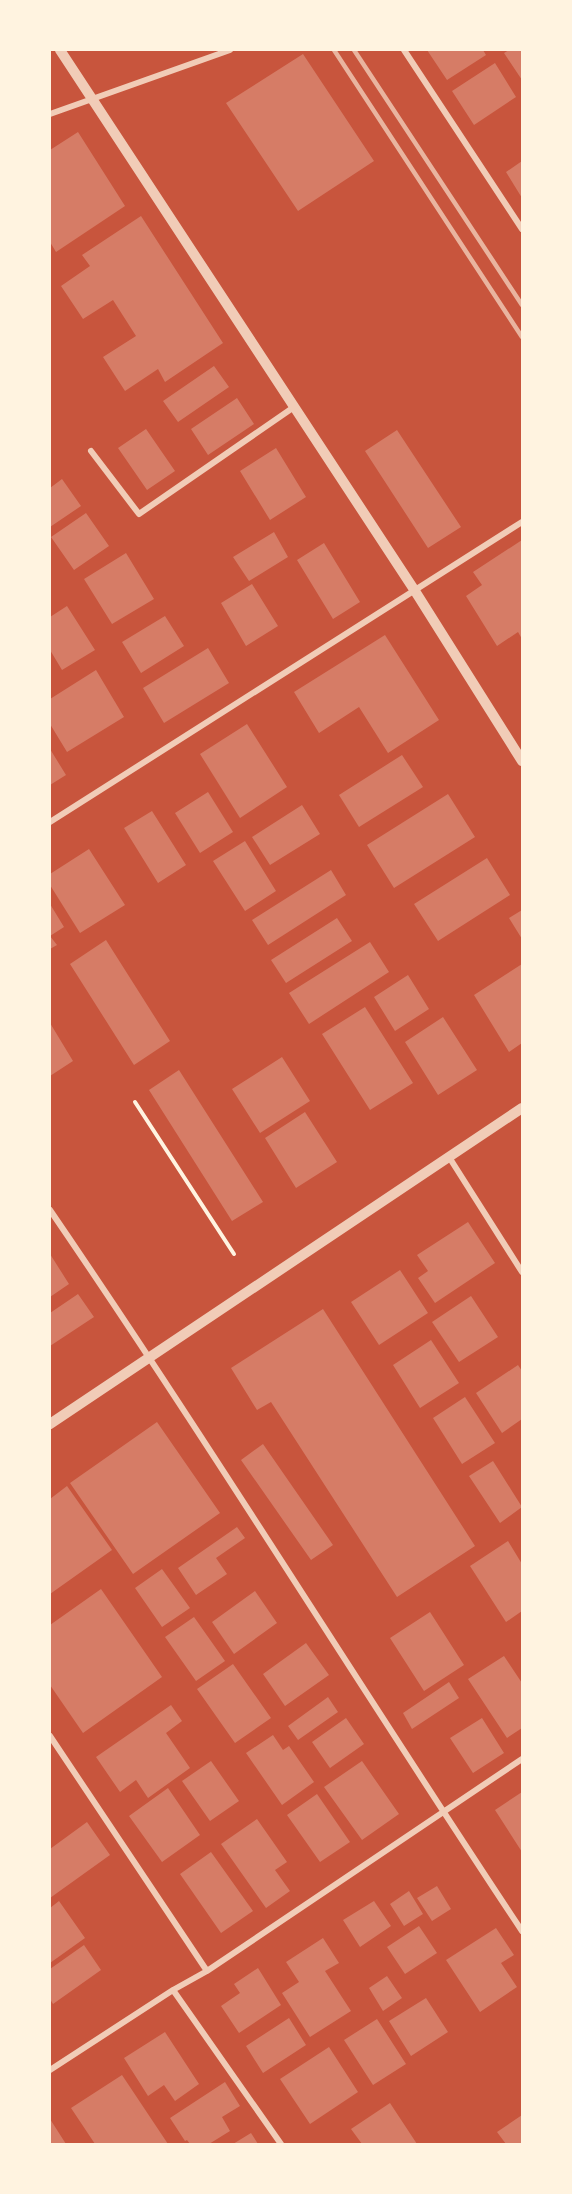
<svg xmlns="http://www.w3.org/2000/svg" width="572" height="2194" font-family="'Playfair Display',serif">
  <rect width="100%" height="100%" fill="#c8553d"/>
  <path fill="#d67c66" d="M427,50H483L486,55L447,80Z
    M509,50H522V80L504,53Z
    M303,54L374,161L298,211L226,103Z
    M495,63L516,97L474,125L452,91Z
    M78,132L125,206L56,252L50,242V150Z
    M522,161V198L506,172Z
    M141,216L223,343L165,382L158,369L125,391L103,357L136,336L113,300L83,319L61,286L90,266L82,255Z
    M214,366L229,387L178,422L163,401Z
    M237,398L254,424L208,455L191,429Z
    M146,429L175,471L147,490L118,448Z
    M397,430L461,527L428,548L365,451Z
    M276,448L306,497L270,520L240,471Z
    M62,479L81,506L50,527V488Z
    M86,513L109,546L74,570L51,537Z
    M274,532L288,557L249,581L233,557Z
    M522,540V639L518,632L497,646L466,596L482,585L473,572Z
    M324,543L360,602L333,619L297,560Z
    M126,553L154,599L112,624L84,579Z
    M252,584L278,626L246,646L221,603Z
    M67,606L95,650L62,670L50,650V617Z
    M165,616L184,646L141,673L122,642Z
    M385,635L439,720L388,753L359,707L319,733L294,692Z
    M208,648L229,683L164,723L143,688Z
    M96,670L124,717L67,752L50,724V699Z
    M247,724L287,787L240,818L200,754Z
    M50,749L66,775L50,785Z
    M402,755L423,787L359,827L339,795Z
    M208,792L233,832L200,853L175,813Z
    M448,794L475,837L394,888L367,845Z
    M302,805L320,834L270,865L252,837Z
    M152,811L186,865L158,883L124,828Z
    M245,841L276,891L245,911L213,861Z
    M89,849L125,905L80,933L50,885V874Z
    M487,858L510,895L438,941L414,904Z
    M331,870L346,895L268,945L252,920Z
    M50,904L64,927L50,936L57,945L50,949Z
    M522,910V939L509,918Z
    M337,918L352,941L286,983L271,960Z
    M106,940L170,1041L134,1065L70,964Z
    M370,942L389,972L309,1024L289,993Z
    M522,964V1043L509,1052L474,995Z
    M408,975L429,1009L395,1031L374,997Z
    M365,1007L413,1083L370,1110L322,1034Z
    M443,1017L477,1070L438,1095L405,1042Z
    M50,1023L73,1061L50,1076Z
    M282,1057L310,1101L260,1133L232,1089Z
    M179,1070L263,1202L232,1221L149,1090Z
    M305,1112L337,1162L296,1188L265,1138Z
    M468,1222L495,1263L435,1303L418,1278L428,1271L417,1255Z
    M50,1254L69,1284L50,1297Z
    M400,1270L428,1313L379,1345L351,1302Z
    M78,1294L94,1317L50,1346V1313Z
    M471,1296L498,1337L459,1362L432,1322Z
    M323,1309L475,1546L397,1597L271,1402L257,1410L231,1368Z
    M431,1340L459,1383L420,1408L393,1365Z
    M518,1365L522,1371V1419L502,1433L476,1393Z
    M465,1397L495,1443L462,1464L433,1418Z
    M157,1422L220,1513L133,1574L70,1483Z
    M263,1444L333,1545L311,1560L241,1460Z
    M493,1461L522,1507L500,1523L469,1476Z
    M67,1486L112,1550L50,1594V1499Z
    M237,1527L245,1538L216,1558L227,1574L196,1595L178,1568Z
    M508,1541L522,1564V1611L506,1622L470,1566Z
    M162,1569L190,1608L162,1627L135,1588Z
    M101,1589L162,1677L83,1733L50,1685V1625Z
    M255,1591L277,1623L234,1654L212,1622Z
    M430,1612L464,1665L424,1691L390,1638Z
    M194,1617L225,1661L196,1681L165,1637Z
    M306,1643L329,1675L285,1706L263,1674Z
    M504,1656L522,1683V1728L507,1738L468,1679Z
    M233,1664L271,1718L235,1743L197,1689Z
    M449,1682L459,1698L412,1729L403,1713Z
    M328,1697L338,1712L298,1740L288,1726Z
    M171,1705L182,1721L166,1733L190,1768L148,1798L136,1780L120,1792L96,1757Z
    M346,1718L364,1744L330,1768L312,1742Z
    M482,1718L504,1753L473,1773L450,1738Z
    M273,1735L283,1750L289,1746L314,1782L282,1805L246,1753Z
    M211,1761L239,1801L210,1821L182,1781Z
    M362,1761L399,1814L362,1840L324,1787Z
    M168,1788L200,1835L162,1862L129,1816Z
    M522,1792V1852L495,1810Z
    M317,1794L350,1842L320,1862L287,1815Z
    M257,1819L287,1862L275,1870L290,1891L266,1908L221,1844Z
    M87,1822L110,1855L50,1898V1849Z
    M211,1852L253,1911L221,1933L180,1874Z
    M437,1886L451,1909L432,1921L417,1898Z
    M409,1891L423,1914L404,1926L390,1904Z
    M59,1901L85,1938L50,1963V1908Z
    M374,1901L391,1926L360,1947L343,1920Z
    M419,1926L437,1953L405,1974L387,1947Z
    M496,1928L514,1955L501,1963L517,1987L480,2012L446,1960Z
    M323,1938L339,1963L325,1971L351,2011L310,2037L282,1993L299,1982L286,1962Z
    M84,1945L101,1970L53,2004L50,1999V1969Z
    M258,1968L281,2005L239,2033L221,2006L240,1993L234,1984Z
    M387,1976L402,1998L383,2011L369,1988Z
    M426,1998L448,2032L411,2056L389,2021Z
    M289,2018L306,2045L263,2073L246,2046Z
    M377,2019L406,2064L373,2085L344,2040Z
    M165,2032L199,2084L175,2101L164,2085L148,2096L124,2058Z
    M329,2047L358,2092L310,2124L280,2079Z
    M122,2075L168,2144H95L71,2108Z
    M225,2082L240,2106L222,2117L230,2131L209,2144H190L187,2140L185,2141L170,2118Z
    M390,2103L417,2144H362L351,2129Z
    M522,2115V2144H506L497,2132Z
    M50,2119L66,2144H50Z
    M251,2133L258,2144H233Z"/>
  <g fill="none" stroke-linecap="round" stroke-linejoin="round">
    <path stroke="#fff3e0" stroke-width="4" d="M135,1102L234,1254"/>
    <path stroke="#f1ccb7" stroke-width="6" d="M404,50L522,229
      M50,114L230,50
      M91,451L139,514L294,407
      M50,822L522,522
      M449,1157L522,1272
      M50,1210C212,1447 363,1692 522,1931
      M50,1736L207,1971
      M173,1990L281,2144
      M50,2070L173,1990L207,1971L522,1759"/>
    <path stroke="#f1ccb7" stroke-width="10" d="M60,50L415,591L522,761
      M50,1424L522,1108"/>
    <path stroke="#e9b49f" stroke-width="4.5" d="M334,50L522,337
      M354,50L522,305"/>
  </g>
  <rect width="572" height="2194" fill="none" stroke="#fff3e0" stroke-width="102"/>
</svg>
